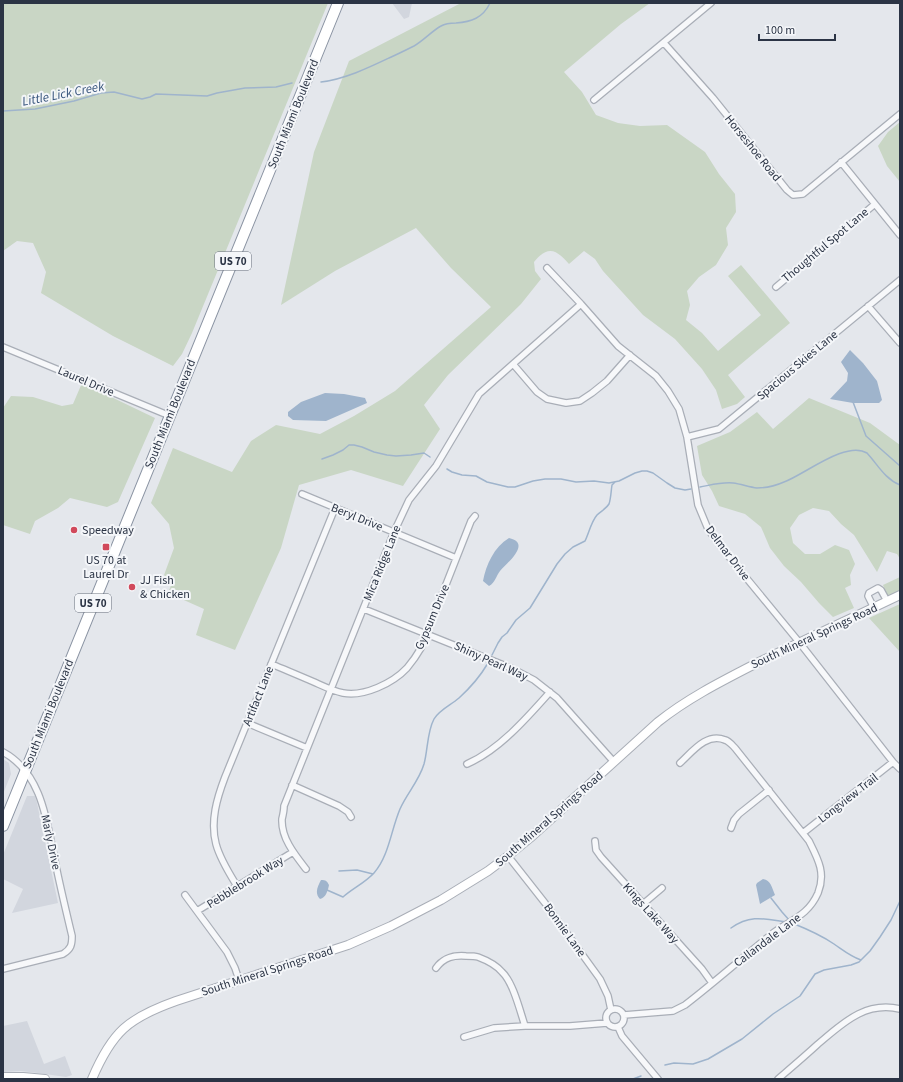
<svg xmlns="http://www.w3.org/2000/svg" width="903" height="1082" font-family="'Source Sans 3',sans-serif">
  <rect width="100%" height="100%" fill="#e4e7ec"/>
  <path fill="#d2d6de" d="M392,3H412L409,17L404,19Z
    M3,759L9,763L11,774L3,794Z
    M27,796H35L37,803L58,903L12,913L23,889L3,879V855Z
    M27,1021L44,1064L65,1056L72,1075L66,1077L38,1073L21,1071L3,1072V1026Z"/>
  <path fill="#c9d6c5" d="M3,3H328L192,333L182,354L173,366L113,336L41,293L46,272L33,243L17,241L3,251Z
    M461,3H650L621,24L564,72L582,92L596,115L618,123L640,126L667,125L705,152L719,174L735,194L736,212L726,228L728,245L716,265L699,277L687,291L690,305L686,320L702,333L718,351L761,315L728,276L741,265L790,323L728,375L745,397L737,404L722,409L716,390L702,369L675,339L643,315L603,271L595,259L584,251L569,264C556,249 548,245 534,262L535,271L541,279L521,304L448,375L424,405L440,429L403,486L351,470L299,485L281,548L235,650L196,635L204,609L168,593L172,583L164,575L174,548L169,524L151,503L173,448L232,472L251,441L276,425L320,434L354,416L395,391L491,307L451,268L416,228L335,271L281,305L314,152L349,61Z
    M900,122V182L887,166L878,146L888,132Z
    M82,383L155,418L118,502L107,507L70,498L58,508L35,521L30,534L3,525V408L11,396L33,397L62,406L73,404Z
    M809,398L870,423L900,445V559L897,554L887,551L877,572L854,535L841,524L829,511L813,508L799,515L790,528L793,543L805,554H820L835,545L849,550L855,564L850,575L851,585L845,588L854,608L833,617L819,603L801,582L784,566L770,548L761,527L745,514L719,506L712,491L702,475L697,446L730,432L757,412L773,429Z
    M900,577V591L888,597L883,585Z
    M900,604V652L869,618Z"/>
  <path fill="#9fb4cc" d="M850,350L863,363L877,381L882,400L879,403H853L830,399L847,381L848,373L841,362Z
    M325,393L344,394L365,398L367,403L326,421L293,420L288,416V412L301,402Z
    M509,538C532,543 507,563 500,571C496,576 495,583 489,586L483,581C486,565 494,547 509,538Z
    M763,879C771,880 772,888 775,895L760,904L756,885L757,883Z
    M321,880C326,880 327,881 329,885C328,890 326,898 320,899C314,893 318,886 321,880Z"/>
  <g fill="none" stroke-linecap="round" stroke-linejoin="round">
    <path stroke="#9fb4cc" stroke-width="1.5" d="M321,82C345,79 368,68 389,58C398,54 406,50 414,46C424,40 432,31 441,26C446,23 450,23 456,23C471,22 483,18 490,3
      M3,111L35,109L74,101L101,93L114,92L142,99L150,97L156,94L207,96L217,93L245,88L276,87L292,83
      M853,402L866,436L900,466
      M322,459L333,455L343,450L349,445H354L362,447L374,452L387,455L396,456L411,455L424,453L430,457
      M447,469L452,472L462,475L476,476L487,482L508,487H515L533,481L545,479H561L576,482L594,481L609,483L619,481L635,473L642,471H647L653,473L667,483L675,488L685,490L691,489
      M700,487C711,485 721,482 733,483C741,484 749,487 757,488C766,488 775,486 784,482C804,475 846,440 867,453C878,465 885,479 900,485
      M492,655L498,643L502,637L507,633L516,620L530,608L557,564L565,554L573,547L585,541C589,533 591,522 597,515C601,511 606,509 609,504C611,498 611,491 612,485L615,482
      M339,871L357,870L373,874
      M327,890L343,897C352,889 366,882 374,873C389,856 391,830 400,809C407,793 419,781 424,764C428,749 427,732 434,719C439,710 451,705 459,698C470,688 481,675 488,663
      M771,898L782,912L790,921
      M792,923C807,929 821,935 834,944C843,950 850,956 861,960
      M731,928C751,914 765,919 787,922
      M665,1065L674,1063L693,1064L708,1059L742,1039L773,1014L800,996L815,974L824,970L851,965L859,962L870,951L880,937L891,920L900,901
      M633,1079L641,1076"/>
    <defs>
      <path id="street" d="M664,43L713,98L787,190L793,195L803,194L900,114
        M594,100L711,3
        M841,162L900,235
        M547,268L581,304L618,346L656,376L668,391L679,409L687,437L698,505L708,529L725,552L799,642L893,762L900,769
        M776,287L875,204
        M868,306L900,343
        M3,347L170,416
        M513,364L537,392L547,399L566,403L580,401L592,393L607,381L630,355
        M687,437L719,429L900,280
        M302,494L456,558
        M874,608L868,596L869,593L878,588L881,590L887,601
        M364,609L511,668L534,680L557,698L614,762
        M271,664C286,670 300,676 314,682C323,686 333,691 343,693C364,697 393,683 407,668C412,662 417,655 421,648L471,521L475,516
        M247,723L307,748
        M3,752C42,773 47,822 55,861C60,886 66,911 72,936C72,945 71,949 63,954L3,969
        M467,764C499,750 527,718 550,692
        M292,785L339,806L348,812L351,817
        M731,828L734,820L739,814L769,790
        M803,833L893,762
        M595,841L596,850L601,857L702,969L712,983
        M508,856L545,903L600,979L608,996L611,1010
        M306,869C295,855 281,838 282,819C283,815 284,810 284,806L394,532L409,500L436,466L479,394L581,304
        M237,886C229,873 220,859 216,844C210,821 217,798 225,777L335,508
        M185,895L227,952L235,968L239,980
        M643,904L662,888
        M197,911L293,852
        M436,968C444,957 454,955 466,956C470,956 475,956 478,957C486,960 497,966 502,972C513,982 520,1011 525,1026
        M606 1018a9 9 0 1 1 18 0a9 9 0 1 1-18 0Z
        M624,1015L673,1011L685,1005C715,982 743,957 773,933C790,920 808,916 818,893C826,873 818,859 809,841L735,748C732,745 729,741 725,740C707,732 692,752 680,763
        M618,1027L622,1036L658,1079
        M464,1037L494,1028L525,1026H570L607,1023
        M778,1079C792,1067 805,1056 818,1044C843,1023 865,1001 900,1009"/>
      <path id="secondary" d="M3,1078L4,1077H23L45,1079
        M92,1079C112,1032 128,1018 176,1001L308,958L348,945L391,926L441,900L488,871L508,856L530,838L658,722C688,698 722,681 757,663C804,640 852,618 900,595"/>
      <path id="highway" d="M3,826L338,3"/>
    </defs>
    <use href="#street" stroke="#a9aeb7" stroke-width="8"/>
    <use href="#secondary" stroke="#a9aeb7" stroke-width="10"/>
    <use href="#highway" stroke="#8b94a3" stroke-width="12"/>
    <use href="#street" stroke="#f7f8fa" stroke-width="5.5"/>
    <use href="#secondary" stroke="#fff" stroke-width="8"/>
    <use href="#highway" stroke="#fff" stroke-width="10"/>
  </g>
  <g fill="#d1495b" stroke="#f4f6f9" stroke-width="1.5">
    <circle cx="74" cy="530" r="4"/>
    <rect x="102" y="543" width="8" height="8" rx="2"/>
    <circle cx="132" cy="587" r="4"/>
  </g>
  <g text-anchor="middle" stroke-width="4" stroke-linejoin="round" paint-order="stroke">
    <g fill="#f4f6f9" stroke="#676e7b" stroke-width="1">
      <rect x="215" y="252" width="36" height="18" rx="3"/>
      <rect x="75" y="594" width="36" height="18" rx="3"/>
    </g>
    <g font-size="11" font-weight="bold" fill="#2b3445">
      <text x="233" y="265">US 70</text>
      <text x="93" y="607">US 70</text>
    </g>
    <g font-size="12" fill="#2b3445" stroke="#f4f6f9">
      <text transform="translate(293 114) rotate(-68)" y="4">South Miami Boulevard</text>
      <text transform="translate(753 148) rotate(51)" y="4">Horseshoe Road</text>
      <text transform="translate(825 245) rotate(-40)" y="4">Thoughtful Spot Lane</text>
      <text transform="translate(797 365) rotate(-40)" y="4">Spacious Skies Lane</text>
      <text transform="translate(86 381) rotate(23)" y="4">Laurel Drive</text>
      <text transform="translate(170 414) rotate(-68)" y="4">South Miami Boulevard</text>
      <text transform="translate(357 517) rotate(22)" y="4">Beryl Drive</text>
      <text transform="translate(728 553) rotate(53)" y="4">Delmar Drive</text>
      <text transform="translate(382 563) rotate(-68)" y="4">Mica Ridge Lane</text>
      <text transform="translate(432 617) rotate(-67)" y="4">Gypsum Drive</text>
      <text transform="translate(814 636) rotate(-25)" y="4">South Mineral Springs Road</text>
      <text transform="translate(491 661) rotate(24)" y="4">Shiny Pearl Way</text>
      <text transform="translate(258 696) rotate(-68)" y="4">Artifact Lane</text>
      <text transform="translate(48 714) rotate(-68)" y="4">South Miami Boulevard</text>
      <text transform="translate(848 798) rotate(-38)" y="4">Longview Trail</text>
      <text transform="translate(549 819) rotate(-41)" y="4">South Mineral Springs Road</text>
      <text transform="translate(51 842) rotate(78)" y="4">Marly Drive</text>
      <text transform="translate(245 882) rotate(-32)" y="4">Pebblebrook Way</text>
      <text transform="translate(651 913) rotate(48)" y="4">Kings Lake Way</text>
      <text transform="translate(565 930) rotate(54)" y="4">Bonnie Lane</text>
      <text transform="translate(767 940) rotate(-37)" y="4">Callandale Lane</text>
      <text transform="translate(267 971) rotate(-18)" y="4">South Mineral Springs Road</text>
    </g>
    <g font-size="12" fill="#2b3445" stroke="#f4f6f9" text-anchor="start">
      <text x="82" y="534">Speedway</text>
      <text x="106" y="564" text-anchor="middle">US 70 at<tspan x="106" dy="14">Laurel Dr</tspan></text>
      <text x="140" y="584">JJ Fish<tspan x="140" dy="14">&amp; Chicken</tspan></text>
    </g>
    <g font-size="13" font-style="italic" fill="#34527a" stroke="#f4f6f9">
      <text transform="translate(63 93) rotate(-11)" y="5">Little Lick Creek</text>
    </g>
  </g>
  <rect width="903" height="1082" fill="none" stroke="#2b3445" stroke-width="8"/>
  <path d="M759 34v6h76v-6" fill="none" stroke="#2b3445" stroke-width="2"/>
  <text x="765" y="34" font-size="12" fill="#2b3445" stroke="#f4f6f9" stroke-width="3" paint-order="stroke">100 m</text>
</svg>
